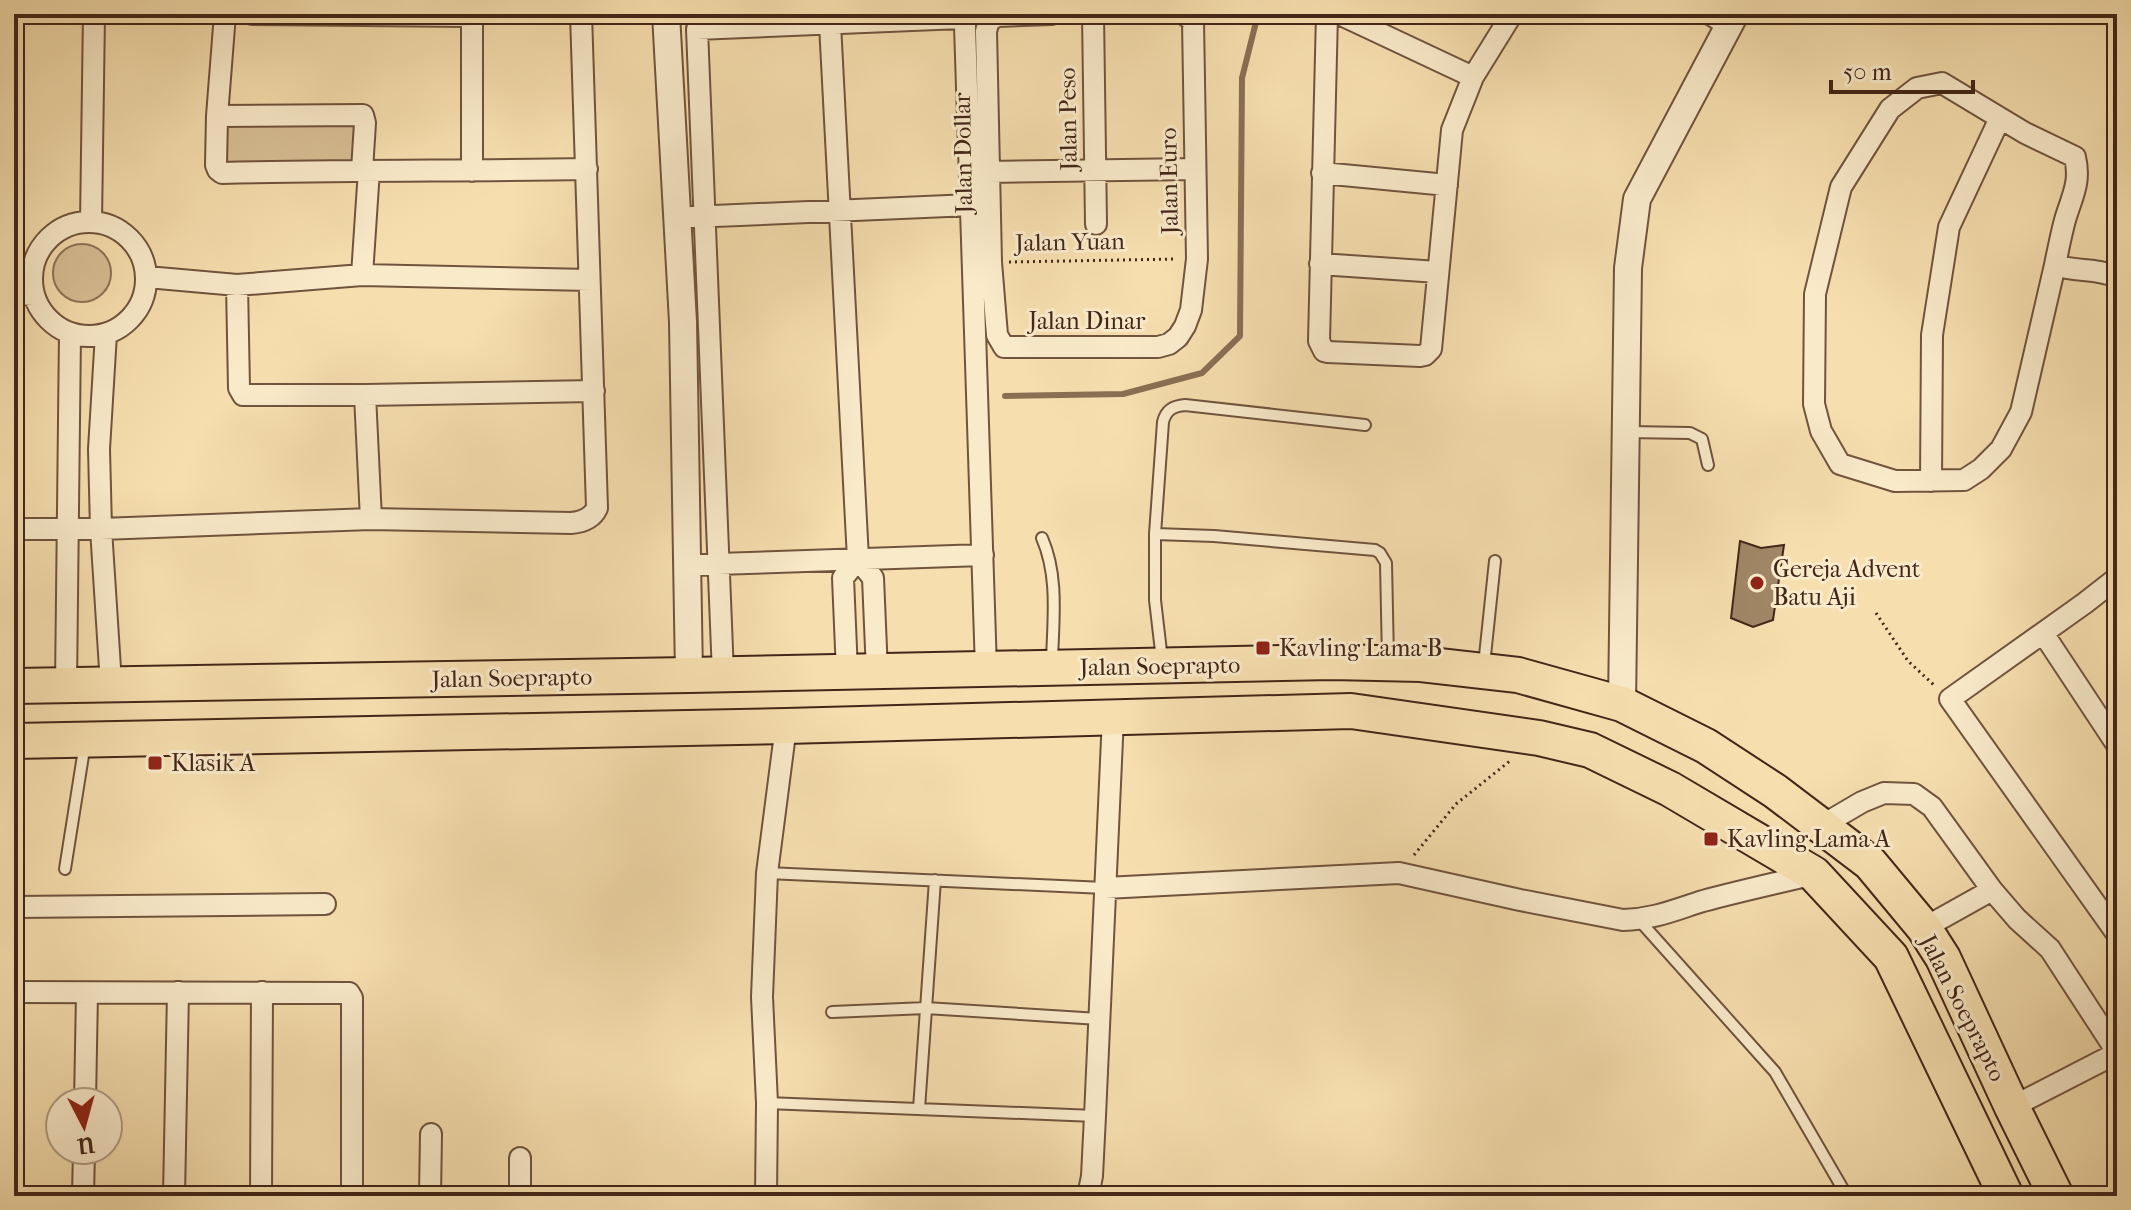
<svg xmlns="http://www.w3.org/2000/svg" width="2131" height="1210" font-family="'IM FELL French Canon',serif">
  <rect width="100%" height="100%" fill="#f6deae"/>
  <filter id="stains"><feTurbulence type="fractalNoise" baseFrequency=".0025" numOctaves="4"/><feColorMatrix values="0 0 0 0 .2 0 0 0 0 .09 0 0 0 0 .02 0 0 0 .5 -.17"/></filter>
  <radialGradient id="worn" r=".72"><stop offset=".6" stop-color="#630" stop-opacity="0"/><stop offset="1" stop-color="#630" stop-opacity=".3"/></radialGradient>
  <path fill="#d8bf95" stroke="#8e7257" stroke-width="2" d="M218,116H363L362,169L221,171Z
    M53 273a29 29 0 1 1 58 0a29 29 0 1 1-58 0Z"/>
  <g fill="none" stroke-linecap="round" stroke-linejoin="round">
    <path stroke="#8a6f54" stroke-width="6" d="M1005,396L1123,394L1202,373L1240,336L1242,78L1258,14"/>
  </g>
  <path fill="#a08666" stroke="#432619" stroke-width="2" d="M1740,541L1761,548L1784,545L1773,620L1753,627L1731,618Z"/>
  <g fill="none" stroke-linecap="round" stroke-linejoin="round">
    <defs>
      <path id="service" d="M1627,432L1690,433L1702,439L1708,465
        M1155,534L1163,422C1166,410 1173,406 1185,405L1365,425
        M1042,538C1059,577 1053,620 1052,662
        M1162,660L1155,600V534L1214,536L1375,550L1380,553L1386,563L1388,659
        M1484,665L1495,561
        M65,869L85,743
        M767,873L1105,888
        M1639,920L1775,1072L1847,1196
        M832,1012L926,1008L1099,1019
        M767,1103L1095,1116
        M919,1109L935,880"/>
      <path id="minor" d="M225,14L217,116L216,165L218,170L222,173C344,170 466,171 587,169
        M253,14L472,16
        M1051,14L997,16L989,21L986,31L991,262L997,335L1004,347H1158L1169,344L1178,337L1185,326L1191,310L1197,259L1193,21L1184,14
        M1093,14L1096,224
        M1327,14L1319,341L1324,351L1328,352L1420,356L1425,355L1431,349L1452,130L1473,77L1512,14
        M1339,14L1473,77
        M1710,14L1729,26
        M830,24L858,559L873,578L877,672
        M217,116L363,115L365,123L362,170
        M472,171V14
        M989,172L1194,169
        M1322,173L1447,185
        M691,217L971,205
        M91,222L94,14
        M32 279a57 57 0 1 1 114 0a57 57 0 1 1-114 0Z
        M1320,264L1438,272
        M2055,265C2058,250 2061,235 2065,220C2072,196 2081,183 2075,157L2025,133L1942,83L1917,88L1890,109L1841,187L1815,294L1814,404L1821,431L1840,464L1895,481L1964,480L1981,469L2001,449L2021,412L2055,265C2076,272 2097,268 2117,277
        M362,275L369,170
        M147,277L237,285L362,275L589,280
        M237,285L239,388L243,395H365L594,391
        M14,294L34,295
        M106,334L99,449L101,529L111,684
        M365,395L371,519
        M1931,481L1932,335L1949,227L2000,118
        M14,529H101L371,519L571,523C582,522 592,519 597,508L581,14
        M687,565L983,555
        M2117,578L2085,603L1950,699L2117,934
        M2043,633L2117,745
        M847,672L843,578L858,559
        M723,674L697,29L961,18L965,26L986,669
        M66,685L70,333
        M1821,826L1862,802L1884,793L1914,794L1932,807L1992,890
        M1105,888L1399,873L1520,900L1623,920C1655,919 1674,910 1703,901C1740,891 1777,883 1814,874
        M14,907L325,904
        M1924,928L1992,890L2017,919L2050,949L2117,1052
        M14,992L349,993L352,998V1196
        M85,1102L87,993
        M2012,1107L2117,1053
        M83,1196L84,1150
        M174,1196L178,992
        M261,1196L262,992
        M430,1196L431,1134
        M520,1196V1158
        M766,1196L767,1103L762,997L767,873L786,726
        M1088,1196L1092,1176L1095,1116L1113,717"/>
      <path id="tertiary" d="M666,14L683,322L689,675
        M1622,704L1628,268L1637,199L1735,14"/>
      <path id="trunk" d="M14,686L689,675L1332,662L1421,664L1518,675L1622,704L1706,746L1775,791L1870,863L1924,928L1943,958L2012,1107L2056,1196
        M14,741L786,726L1351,711L1539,738L1590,750L1670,789L1814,874L1891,957L2006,1196"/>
    </defs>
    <use href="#service" stroke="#70543e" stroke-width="14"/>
    <use href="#minor" stroke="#70543e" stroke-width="24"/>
    <use href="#tertiary" stroke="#70543e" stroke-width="30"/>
    <use href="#trunk" stroke="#432619" stroke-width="38"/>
    <path stroke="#432619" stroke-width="3" stroke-dasharray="2 4" stroke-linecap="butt" d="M1009,262L1177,259
      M1876,613L1908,661L1935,686
      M1414,855L1456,804L1511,760"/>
    <use href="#service" stroke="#f9eaca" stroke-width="10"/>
    <use href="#minor" stroke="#f9eaca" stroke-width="20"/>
    <use href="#tertiary" stroke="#f9eaca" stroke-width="26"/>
    <use href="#trunk" stroke="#f6deae" stroke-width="34"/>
  </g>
  <g fill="#8f2418" stroke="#f9eaca" stroke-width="3">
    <circle cx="1757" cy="583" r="8"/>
    <rect x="1255" y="640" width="16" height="16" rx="4"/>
    <rect x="147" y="755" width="16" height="16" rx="4"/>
    <rect x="1703" y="831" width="16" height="16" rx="4"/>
  </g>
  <g text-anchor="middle" stroke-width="6" stroke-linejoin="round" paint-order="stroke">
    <g font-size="24" fill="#432619" stroke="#f9eaca">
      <text transform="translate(1068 119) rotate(-91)" y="8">Jalan Peso</text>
      <text transform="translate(963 153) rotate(-91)" y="8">Jalan Dollar</text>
      <text transform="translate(1169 181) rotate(-91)" y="8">Jalan Euro</text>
      <text transform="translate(1070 242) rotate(-1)" y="8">Jalan Yuan</text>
      <text x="1087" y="329">Jalan Dinar</text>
      <text transform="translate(1160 666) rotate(-1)" y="8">Jalan Soeprapto</text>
      <text transform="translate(512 678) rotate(-1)" y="8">Jalan Soeprapto</text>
      <text transform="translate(1963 1008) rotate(63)" y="8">Jalan Soeprapto</text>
    </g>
    <g font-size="24" fill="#432619" stroke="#f9eaca" text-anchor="start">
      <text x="1773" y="577">Gereja Advent<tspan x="1773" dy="28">Batu Aji</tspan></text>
      <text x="1279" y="656">Kavling Lama B</text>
      <text x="171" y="771">Klasik A</text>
      <text x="1727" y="847">Kavling Lama A</text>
    </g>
  </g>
  <rect width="2131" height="1210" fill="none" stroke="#f6deae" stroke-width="48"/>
  <rect x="16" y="16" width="2099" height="1178" fill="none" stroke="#432619" stroke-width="4"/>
  <rect x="24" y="24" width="2083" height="1162" fill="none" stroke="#432619" stroke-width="2"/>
  <g transform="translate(84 1126) rotate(174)"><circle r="38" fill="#f9eaca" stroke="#b09c83" stroke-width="2"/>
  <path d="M0-6L14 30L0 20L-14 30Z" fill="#8f2418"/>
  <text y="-12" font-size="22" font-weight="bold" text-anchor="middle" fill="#432619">U</text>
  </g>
  <path d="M1831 80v12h142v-12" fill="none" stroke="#432619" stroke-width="4"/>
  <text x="1843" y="80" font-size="24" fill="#432619" stroke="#f9eaca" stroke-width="6" paint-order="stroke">50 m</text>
  <rect width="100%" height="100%" filter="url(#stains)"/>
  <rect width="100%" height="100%" fill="url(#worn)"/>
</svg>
